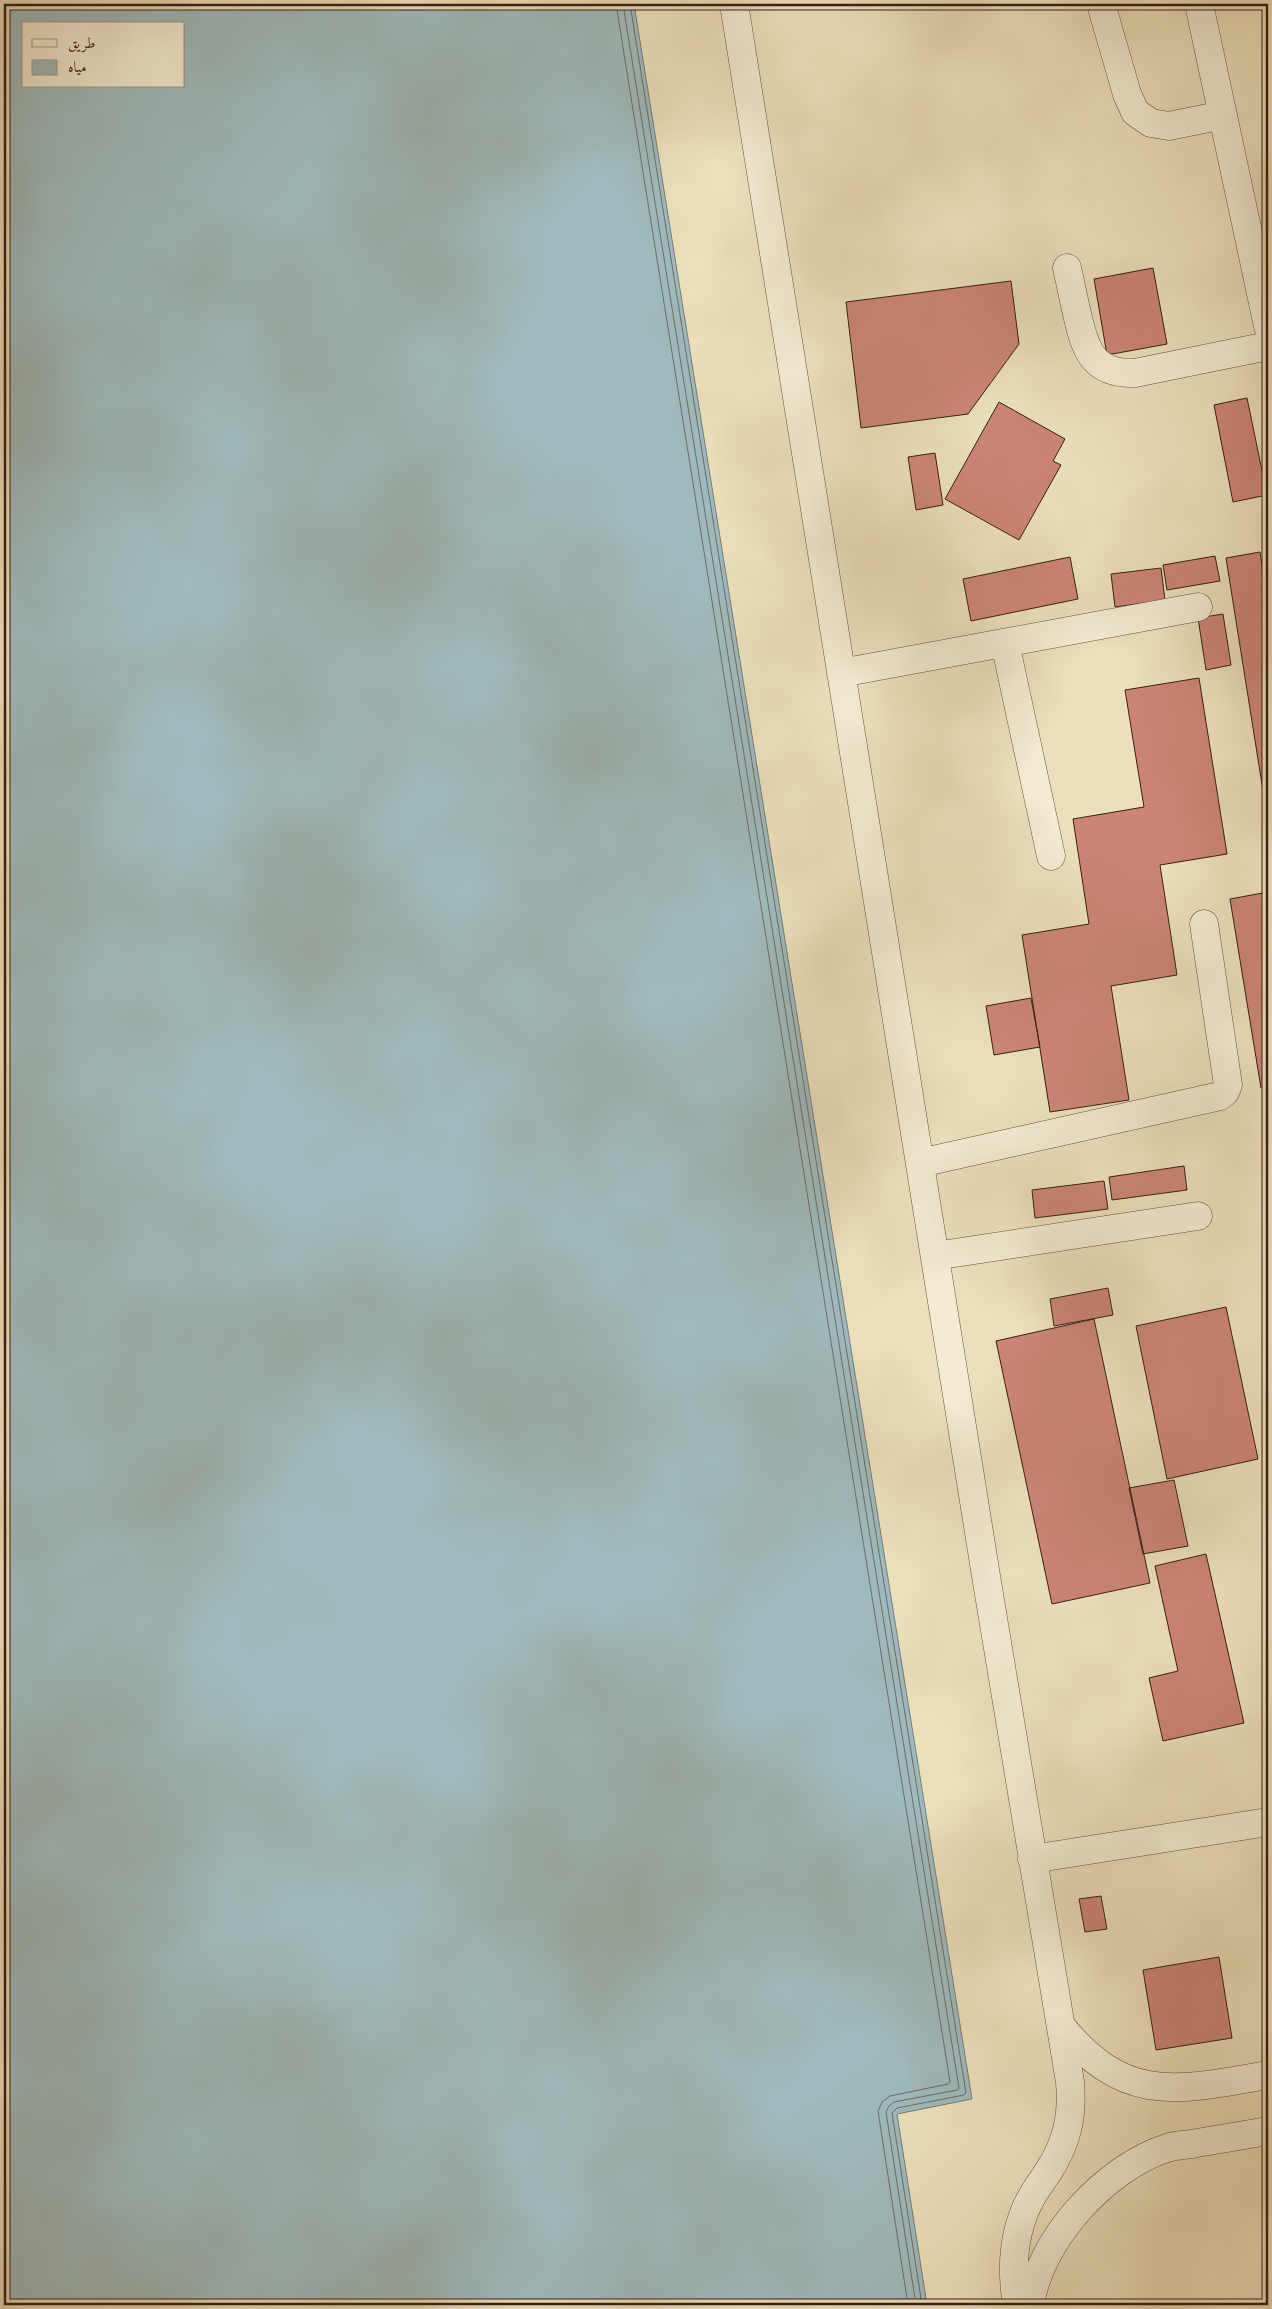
<svg xmlns="http://www.w3.org/2000/svg" width="1272" height="2309" font-family="'IM FELL DW Pica',Amiri,serif">
  <rect width="100%" height="100%" fill="#ece0bc"/>
  <filter id="stains"><feTurbulence type="fractalNoise" baseFrequency=".004" numOctaves="4"/><feColorMatrix values="0 0 0 0 .2 0 0 0 0 .09 0 0 0 0 .02 0 0 0 .5 -.17"/></filter>
  <radialGradient id="worn" r=".72"><stop offset=".6" stop-color="#630" stop-opacity="0"/><stop offset="1" stop-color="#630" stop-opacity=".3"/></radialGradient>
  <path fill="#9fbabc" stroke="#767c78" fill-rule="evenodd" d="M4,4H634L972,2099L897,2114L927,2305H4ZM24,24H184V86H24Z"/>
  <g fill="none" stroke-linecap="round" stroke-linejoin="round">
    <path stroke="#6c6c68" stroke-width="1" d="M616,4L950,2082L948,2084L890,2096L882,2102L878,2111L908,2305
      M623,4L959,2088L957,2090L894,2102L889,2106L886,2112L916,2305
      M630,4L966,2093L964,2095L897,2108L892,2113L922,2305"/>
  </g>
  <path fill="#cb8577" stroke="#391e13" d="M1153,268L1167,344L1107,355L1094,279Z
    M1011,281L1019,344L968,414L861,428L846,302Z
    M1247,398L1267,495L1233,502L1214,405Z
    M999,402L1065,439L1053,461L1061,465L1019,540L945,499Z
    M935,453L943,505L916,510L908,457Z
    M1260,552L1268,606V822L1226,558Z
    M1215,556L1220,581L1167,590L1163,565Z
    M1070,557L1078,599L971,621L963,579Z
    M1161,568L1165,600L1115,607L1111,574Z
    M1223,614L1231,665L1206,670L1198,618Z
    M1199,678L1227,854L1160,865L1177,975L1111,986L1129,1100L1050,1112L1022,935L1089,924L1073,819L1144,807L1125,690Z
    M1268,892V1087L1261,1088L1230,899Z
    M1031,998L1040,1047L994,1055L986,1006Z
    M1184,1166L1187,1190L1112,1200L1109,1177Z
    M1104,1181L1108,1209L1035,1218L1032,1190Z
    M1108,1288L1113,1315L1054,1326L1050,1299Z
    M1226,1307L1258,1459L1167,1479L1136,1326Z
    M1094,1319L1150,1583L1052,1604L996,1341Z
    M1174,1480L1188,1546L1143,1554L1129,1488Z
    M1206,1554L1244,1723L1163,1741L1149,1678L1178,1671L1155,1566Z
    M1101,1896L1107,1929L1085,1932L1079,1899Z
    M1219,1957L1232,2038L1156,2050L1143,1970Z"/>
  <g fill="none" stroke-linecap="round" stroke-linejoin="round">
    <defs>
      <path id="minor" d="M734,4L986,1576L1070,2082C1073,2116 1067,2143 1048,2172C1042,2181 1036,2189 1031,2198C1013,2231 1011,2269 1017,2305
        M1101,4L1127,94L1135,112L1151,123L1169,126L1223,115
        M1199,4L1268,326
        M1067,268C1071,285 1074,302 1078,318C1086,353 1095,374 1135,373L1268,346
        M1005,643L1051,856
        M841,673L1198,607
        M920,1163L1220,1096L1225,1092L1228,1085L1204,924
        M935,1256L1198,1216
        M1032,1859L1268,1822
        M1061,2026C1126,2106 1178,2090 1268,2075
        M1030,2305C1039,2240 1105,2168 1167,2148C1176,2145 1187,2145 1197,2143C1221,2139 1244,2135 1268,2131"/>
    </defs>
    <use href="#minor" stroke="#664e3d" stroke-width="29"/>
    <use href="#minor" stroke="#f3ebd3" stroke-width="28"/>
  </g>
  <rect width="1272" height="2309" fill="none" stroke="#ece0bc" stroke-width="20"/>
  <rect x="5" y="5" width="1262" height="2299" fill="none" stroke="#391e13" stroke-width="2.5"/>
  <rect x="10" y="10" width="1252" height="2289" fill="none" stroke="#391e13"/>
  <rect x="22" y="22" width="162" height="65" fill="#f3ebd3" stroke="#a99986"/>
  <rect x="32" y="39" width="25" height="8" fill="#f3ebd3" stroke="#a99986"/>
  <text x="68" y="48" font-size="15" fill="#391e13">طريق</text>
  <rect x="32" y="60" width="25" height="15" fill="#9fbabc" stroke="#a99986"/>
  <text x="68" y="72" font-size="15" fill="#391e13">مياه</text>
  <rect width="100%" height="100%" filter="url(#stains)"/>
  <rect width="100%" height="100%" fill="url(#worn)"/>
</svg>
